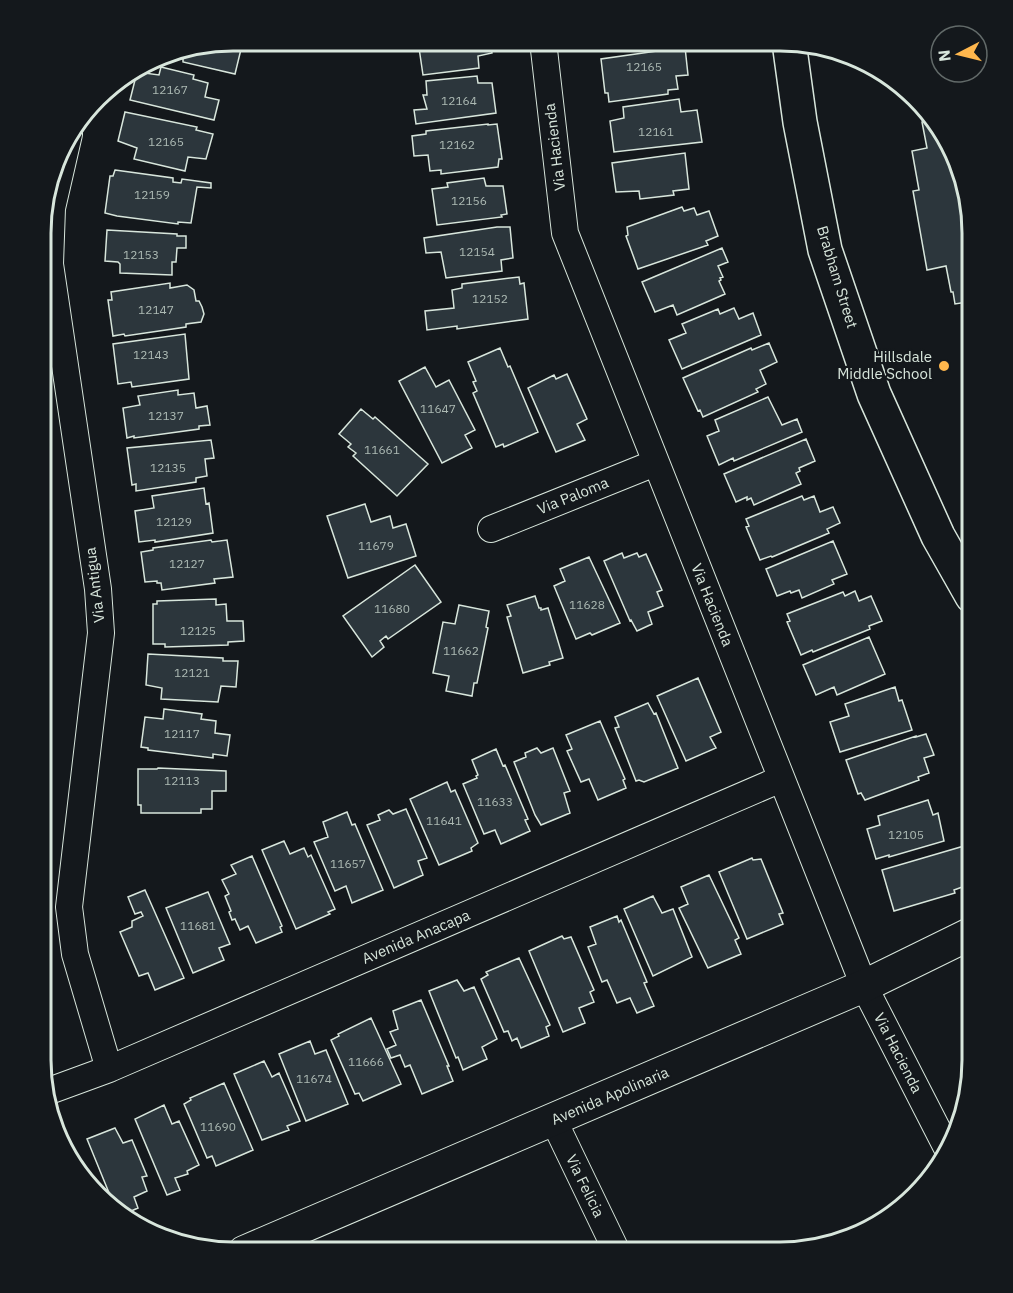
<svg xmlns="http://www.w3.org/2000/svg" width="1013" height="1293" font-family="'IBM Plex Sans',sans-serif">
  <rect width="100%" height="100%" fill="#14181c"/>
  <path fill="#2c363c" stroke="#d8e6dc" stroke-width="1.5" d="M233,41H243L235,74L183,62V59L168,55L171,51Z
    M418,41H490L492,53L478,56L479,68L423,75Z
    M685,47L688,75L676,76L678,89L668,90V94L609,102L608,93H605L601,59Z
    M161,67L194,75L193,79L208,83L205,97L219,100L214,120L130,100L137,72L159,75Z
    M477,76L478,83H492L496,113L416,124L414,110L427,109L423,95H427L426,81Z
    M679,99L681,112L697,110L702,142L614,152L610,121L624,118L623,107Z
    M125,112L197,127L196,130L213,134L206,159L188,157L185,171L134,159L137,148L118,141Z
    M924,113L947,137L960,185H957L972,260V305L968,306L967,302L955,304L953,292H951L946,266L927,270L913,191L919,190L912,151L927,148L922,122L926,121Z
    M488,124V125L497,124L502,159H499L498,167L441,174V170L430,171L428,155L414,156L412,136L426,134V131Z
    M685,153L689,189L673,191L674,195L640,199L639,191L616,192L612,163Z
    M115,170L173,178V182L181,183L182,179L211,183V188L197,187L191,223L178,222V224L117,216L105,213L110,176H113Z
    M484,178L486,186H503L507,214L501,215L502,217L437,225L432,189L448,187L447,183Z
    M682,207L684,211L694,208L697,215L709,211L718,236L706,241L708,245L638,269L626,236L628,235L627,227Z
    M497,227H510L513,258L501,260L502,271L446,278L441,252L426,253L424,238Z
    M107,230L177,234V236H186V248H177L176,262H172V275L120,273V264L118,262L105,261Z
    M722,248L728,262L718,266L723,277L720,278L721,280L719,281L725,294L677,315L673,305L655,312L642,282Z
    M519,277L520,284L524,283L528,319L457,329V326L427,330L425,311L454,308L452,290L462,288V284Z
    M170,283V288L187,285L194,290L196,301H199L202,307L204,314L201,322L186,324V327L125,336L124,334L113,336L108,300H112L111,292Z
    M734,308L739,319L753,313L761,335L682,369L669,340L686,333L682,324L718,309L720,314Z
    M185,334L189,379L132,387L131,382L118,384L113,344Z
    M769,343L777,362L760,370L766,384L756,389L758,392L703,417L700,410L698,411L683,378L751,348L752,350Z
    M500,348L508,367L510,366L538,432L504,447L503,444L496,447L473,393L477,391L473,382L476,381L468,362Z
    M425,367L436,387L449,380L475,430L465,435L472,448L442,463L399,381Z
    M567,374L587,419L577,424L585,440L556,452L528,388L554,375L556,379Z
    M178,390V395L194,393L196,408L207,406L210,425L199,426V429L134,438V436L127,438L123,408L140,405L138,396Z
    M768,397L782,425L797,419L802,432L734,461L733,458L719,465L707,436L719,431L715,420Z
    M361,409L373,419L375,417L428,464L397,496L353,456L356,453L348,447L351,444L339,434Z
    M806,439L815,461L799,468L800,471L796,473L801,484L754,505L751,498L747,500V497L736,502L724,474Z
    M211,440L214,458L205,459L207,476L196,478V482L136,491V484L132,485L127,448Z
    M204,488L206,504L209,503L213,533L155,542V540L139,542L135,511L154,508L152,496Z
    M802,496L804,500L814,496L820,512L833,507L840,523L827,529L829,533L772,557L771,556L760,560L746,527L749,526L746,519Z
    M365,504L371,522L390,516L393,528L406,524L416,556L348,578L327,516Z
    M211,540L212,542L227,540L233,577L214,579L215,583L162,590L161,583H157V581L145,582L141,552L153,550V548Z
    M833,541L847,574L832,580L834,584L802,598L799,590L791,593L790,591L777,596L766,569Z
    M622,553L624,558L637,553L639,557L646,554L662,590L657,592L663,606L648,612L652,624L637,631L631,620L630,621L604,561Z
    M589,557L620,623L592,635L590,633L576,639L554,586L565,581L560,569Z
    M415,565L441,602L388,639L386,636L380,641L384,647L372,657L343,616Z
    M855,591L859,601L871,596L882,621L869,626L870,629L813,652L812,650L801,655L787,622L790,621L787,614L843,592L845,596Z
    M535,596L539,608H541V610L548,608L563,658L549,662L550,665L523,673L507,617L511,616L507,605Z
    M216,599V605L226,604L227,621H243L244,641L228,642V645L165,647V644H153V604H157V601Z
    M459,605L489,611L486,627L488,628L477,683H474L472,696L446,691L449,676L433,673L443,622L455,624Z
    M869,637L885,674L837,695L834,687L816,695L803,665Z
    M148,654L223,658V661H238L236,687L221,686L218,702L161,699L162,688L146,685Z
    M698,678L721,732L710,737L716,748L686,761L657,696Z
    M895,687L899,701L902,700L912,730L840,752L830,722L849,716L845,704Z
    M648,703L654,714L656,713L678,768L644,782L639,780L636,781L615,728L619,727L615,717Z
    M164,709L202,714L201,719L216,721L215,733L230,735L227,756L213,754V758L148,750V748L141,747L145,717L163,719Z
    M600,721L625,779L623,780L626,788L598,800L589,779L581,782L567,751L572,749L566,735Z
    M926,734L934,755L924,758L929,773L918,777L919,780L865,800L861,793L858,794L846,760L916,736V737Z
    M537,748L541,753L553,748L570,791L564,793L570,813L541,825L535,815L514,762L526,757L525,753Z
    M496,749L503,766L505,765L528,819L525,820L530,831L501,844L495,830L484,834L463,784L477,778L476,776L478,775L472,760Z
    M158,768L226,771V791H212V809H201V813H141V805H138V769H157Z
    M447,782L451,792L455,790L478,843L471,848L472,851L439,865L410,799Z
    M928,800L933,815L938,813L944,841L889,857V855L876,859L867,829L880,825L878,816Z
    M406,809L427,858L418,861L423,875L394,888L367,825L380,820L378,815L389,810L393,814Z
    M347,812L352,825L355,824L383,890L352,903L346,886L335,891L314,842L328,837L323,822Z
    M284,841L290,854L304,848L308,857L311,855L335,909L328,912L330,914L296,929L262,850Z
    M964,846L972,875V879L963,881L965,886L954,890L955,893L894,911L882,870Z
    M252,856L282,926L280,927L282,932L256,943L248,926L240,930L235,919L232,920L229,912L231,911L225,896L229,894L222,880L236,874L231,865Z
    M752,858L753,860L761,859L783,913L779,914L783,924L747,939L719,872Z
    M709,875L739,938L735,940L741,954L708,968L679,908L688,904L681,887Z
    M145,890L184,978L155,990L148,973L139,976L120,932L132,927V921L143,916L141,912L135,914L128,897Z
    M208,892L230,944L219,948L224,960L193,973L166,908Z
    M653,896L662,913L673,909L692,957L653,976L624,909Z
    M617,916L619,922L621,920L647,982L644,983L654,1006L637,1013L630,998L617,1003L607,980L602,982L588,947L596,944L590,927Z
    M562,936L564,939L571,937L594,990L590,992L594,1002L579,1008L585,1023L563,1032L529,951Z
    M519,958L550,1025L546,1027L549,1036L521,1048L517,1038L512,1041L508,1031L504,1032L481,979L488,975L486,972Z
    M457,980L464,991L474,987L497,1039L482,1047L487,1059L463,1070L458,1057L456,1058L429,991Z
    M421,1000L449,1066H447L453,1081L422,1094L410,1065L405,1067L400,1055L391,1058L387,1049L396,1045L390,1032L398,1029L393,1011Z
    M371,1018L401,1084L363,1101L359,1093L355,1094L331,1040L339,1036L338,1034Z
    M310,1041L315,1054L326,1050L348,1104L306,1121L279,1054Z
    M264,1061L272,1077L279,1073L300,1121L287,1126L289,1130L262,1140L234,1074Z
    M224,1083L253,1150L216,1166L212,1156L207,1158L184,1104L191,1100L190,1098Z
    M164,1105L172,1124L179,1121L199,1165L187,1171L188,1174L175,1178L180,1190L167,1195L135,1119Z
    M115,1128L123,1143L132,1140L147,1176L142,1177L147,1191L134,1197L138,1208L122,1215L116,1205H114L87,1139Z
    M64,1148L66,1151L73,1148L83,1173L66,1156Z"/>
  <g fill="none" stroke-linecap="round" stroke-linejoin="round">
    <defs>
      <path id="minor" d="M543,41L565,233L864,986L947,1148
        M69,134L52,208L50,264L98,589L101,633L69,907L75,954L109,1069
        M491,529L655,463
        M49,1091L109,1069L781,779
        M554,1121L617,1252"/>
      <path id="tertiary" d="M244,1252L864,986L972,933"/>
      <path id="secondary" d="M789,42L800,122L825,250L874,394L938,536L972,596"/>
    </defs>
    <use href="#minor" stroke="#d8e6dc" stroke-width="28"/>
    <use href="#tertiary" stroke="#d8e6dc" stroke-width="34"/>
    <use href="#secondary" stroke="#d8e6dc" stroke-width="36"/>
    <use href="#minor" stroke="#14181c" stroke-width="26"/>
    <use href="#tertiary" stroke="#14181c" stroke-width="32"/>
    <use href="#secondary" stroke="#14181c" stroke-width="33"/>
  </g>
  <circle fill="#ffb74d" stroke="#14181c" stroke-width="2" cx="944" cy="366" r="6"/>
  <g text-anchor="middle" stroke-width="4.5" stroke-linejoin="round" paint-order="stroke">
    <g font-size="12" fill="#adbab4">
      <text x="644" y="71">12165</text>
      <text x="170" y="94">12167</text>
      <text x="459" y="105">12164</text>
      <text x="656" y="136">12161</text>
      <text x="166" y="146">12165</text>
      <text x="457" y="149">12162</text>
      <text x="152" y="199">12159</text>
      <text x="469" y="205">12156</text>
      <text x="477" y="256">12154</text>
      <text x="141" y="259">12153</text>
      <text x="490" y="303">12152</text>
      <text x="156" y="314">12147</text>
      <text x="151" y="359">12143</text>
      <text x="438" y="413">11647</text>
      <text x="166" y="420">12137</text>
      <text x="382" y="454">11661</text>
      <text x="168" y="472">12135</text>
      <text x="174" y="526">12129</text>
      <text x="376" y="550">11679</text>
      <text x="187" y="568">12127</text>
      <text x="587" y="609">11628</text>
      <text x="392" y="613">11680</text>
      <text x="198" y="635">12125</text>
      <text x="461" y="655">11662</text>
      <text x="192" y="677">12121</text>
      <text x="182" y="738">12117</text>
      <text x="182" y="785">12113</text>
      <text x="495" y="806">11633</text>
      <text x="444" y="825">11641</text>
      <text x="906" y="839">12105</text>
      <text x="348" y="868">11657</text>
      <text x="198" y="930">11681</text>
      <text x="366" y="1066">11666</text>
      <text x="314" y="1083">11674</text>
      <text x="218" y="1131">11690</text>
    </g>
    <g font-size="15" fill="#d8e6dc" stroke="#14181c">
      <text transform="translate(555 147) rotate(-97)" y="5">Via Hacienda</text>
      <text transform="translate(837 277) rotate(73)" y="5">Brabham Street</text>
      <text transform="translate(573 496) rotate(-22)" y="5">Via Paloma</text>
      <text transform="translate(95 585) rotate(-97)" y="5">Via Antigua</text>
      <text transform="translate(712 605) rotate(68)" y="5">Via Hacienda</text>
      <text transform="translate(416 937) rotate(-23)" y="5">Avenida Anacapa</text>
      <text transform="translate(898 1053) rotate(63)" y="5">Via Hacienda</text>
      <text transform="translate(610 1096) rotate(-23)" y="5">Avenida Apolinaria</text>
      <text transform="translate(585 1186) rotate(64)" y="5">Via Felicia</text>
    </g>
    <g font-size="15" fill="#d8e6dc" stroke="#14181c" text-anchor="end">
      <text x="932" y="362">Hillsdale<tspan x="932" dy="17">Middle School</tspan></text>
    </g>
  </g>
  <path d="M0 0H1013V1293H0ZM233 51H780A182 182 0 0 1 962 233V1060A182 182 0 0 1 780 1242H233A182 182 0 0 1 51 1060V233A182 182 0 0 1 233 51Z" fill="#14181c" fill-rule="evenodd"/>
  <path fill="none" stroke="#d8e6dc" stroke-width="3" d="M233 51H780A182 182 0 0 1 962 233V1060A182 182 0 0 1 780 1242H233A182 182 0 0 1 51 1060V233A182 182 0 0 1 233 51Z"/>
  <g transform="translate(959 54) rotate(263)"><circle r="28" fill="#14181c" stroke="#626a69" stroke-width="1.5"/>
  <path d="M0-4.5L10 22L0 15L-10 22Z" fill="#ffb74d"/>
  <text y="-9" font-size="16" font-weight="bold" text-anchor="middle" fill="#d8e6dc">N</text>
  </g>
</svg>
